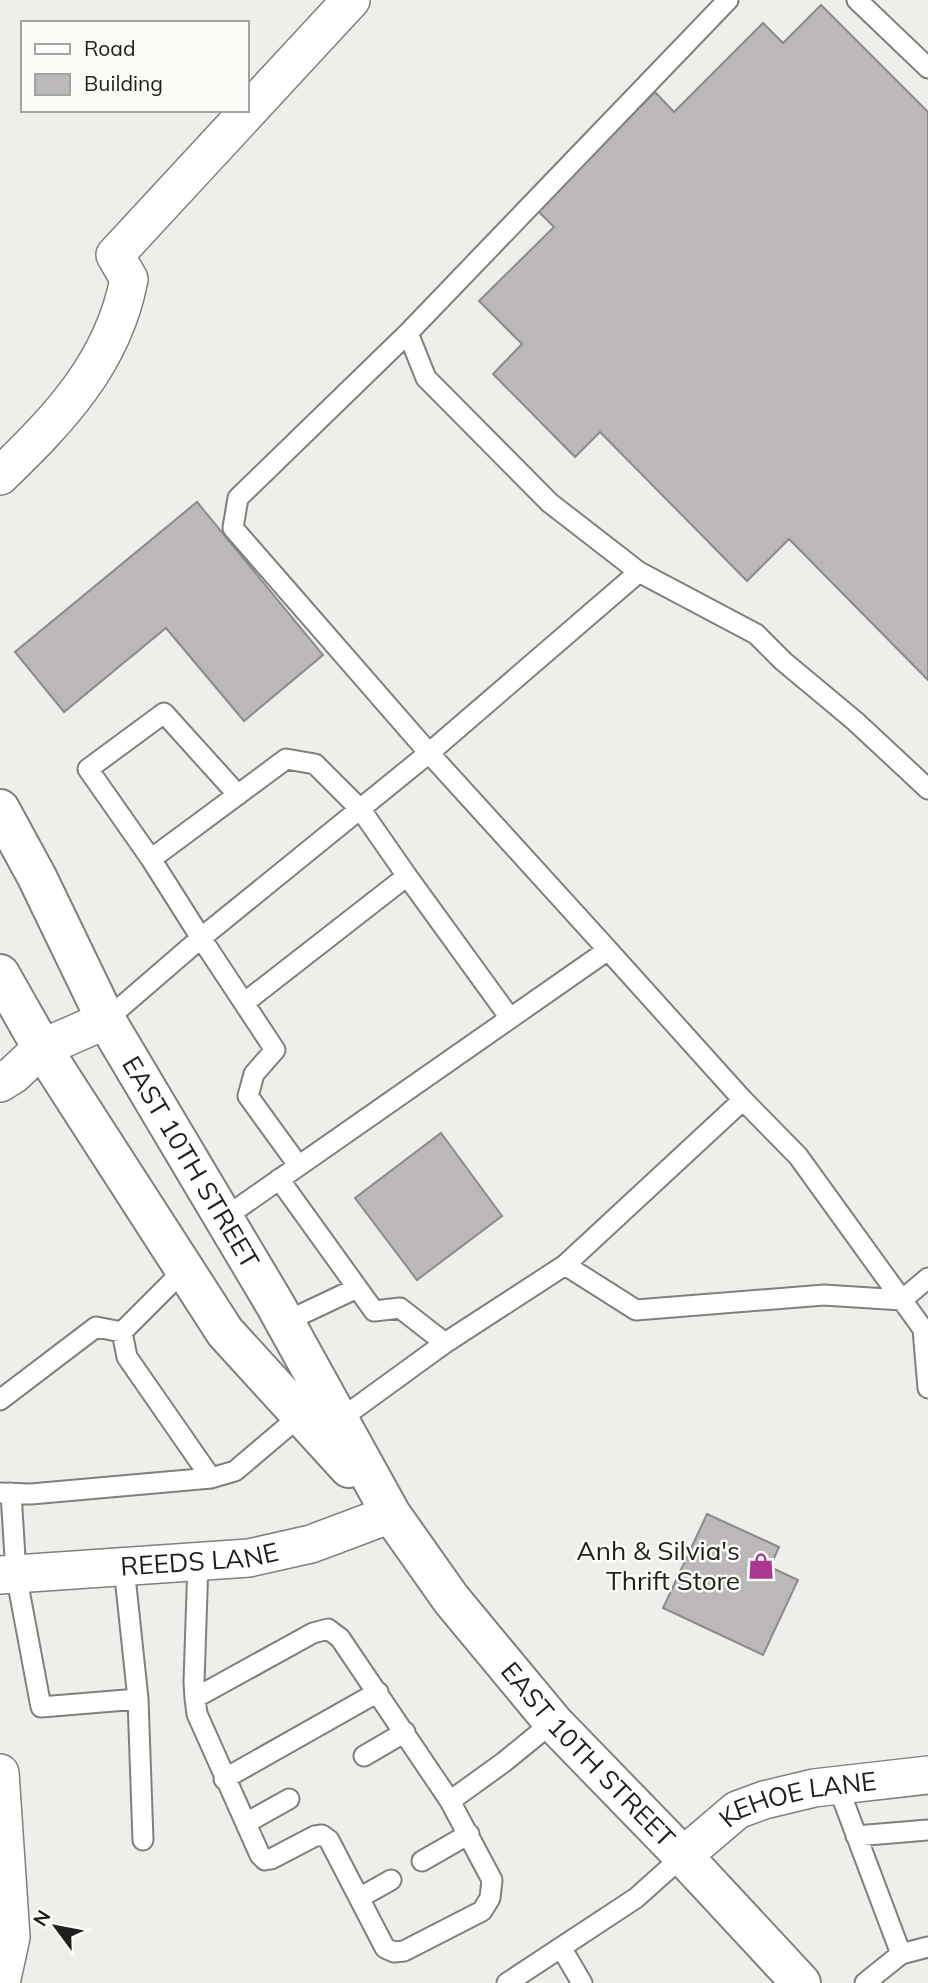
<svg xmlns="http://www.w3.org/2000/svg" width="928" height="1983" font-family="Mulish,sans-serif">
  <rect width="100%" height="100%" fill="#ecefea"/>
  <path fill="#bcb7bb" stroke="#8d898c" stroke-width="2" d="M821,5L928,112V680L789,539L747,581L600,432L575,457L493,374L522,344L479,301L554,227L537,210L655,92L674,112L763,23L783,43Z
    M197,502L323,655L244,721L166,628L64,712L15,652Z
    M441,1133L502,1216L417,1280L355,1198Z
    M707,1514L779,1547L770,1567L798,1580L763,1655L663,1608Z"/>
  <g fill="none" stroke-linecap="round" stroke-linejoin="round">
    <defs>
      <path id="lane" d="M728,0L408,333L426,378L550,503L639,572L756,634L783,661L855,721L928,789
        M857,0L928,68
        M408,333L238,498L233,528L429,753L639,572
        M151,859L88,769L164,713L238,795
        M407,876L361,810L315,764L286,759L151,859L201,938L429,753L608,950
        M244,1003L407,876L510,1018
        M106,1020L201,938L275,1050L254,1074L248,1096L298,1165
        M743,1100L798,1156L923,1329L928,1388
        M279,1179L374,1311L400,1308L445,1343
        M224,1218L608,950L743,1100L565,1265L445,1343L339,1420
        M565,1265L636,1310L824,1295L902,1300L928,1278
        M184,1270L122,1332L127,1357L211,1478L235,1471L301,1415
        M285,1322L357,1288
        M0,1400L96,1327L122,1332
        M0,1493L31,1494L211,1478
        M11,1493L16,1574L41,1707L138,1699L124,1567
        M198,1562L194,1682L195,1698L313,1633L328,1629L340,1638L450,1801L504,1762L553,1722
        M195,1698L197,1714L260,1855L265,1860L271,1859L315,1836L322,1835L329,1840L385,1948L394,1952L404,1951L482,1911L490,1898L492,1880L450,1801
        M138,1699L143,1840
        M364,1756L405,1732
        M224,1779L378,1692
        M837,1784L901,1954
        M246,1823L289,1799
        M856,1836L928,1830
        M422,1861L469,1834
        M359,1898L391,1880
        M562,1949L582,1983
        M507,1983L636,1898L683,1856
        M865,1983L901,1954L928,1947"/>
      <g id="street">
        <path d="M0,476C59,419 113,363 129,279L115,255L351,0"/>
        <path d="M0,1083L13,1075L42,1048L106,1020"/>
        <path id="s1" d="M0,1575L249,1558L311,1544L391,1514"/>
        <path d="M0,1773L11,1937L1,1983"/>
        <path id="s2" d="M683,1856L737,1810L764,1800L814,1788L928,1775"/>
      </g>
      <g id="primary">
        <path id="s3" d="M0,809L37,877L106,1020L276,1306L391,1514L451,1599L553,1722L683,1856L801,1983"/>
        <path d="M0,974L42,1048L225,1332L349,1468"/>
      </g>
    </defs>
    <use href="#lane" stroke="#7f817d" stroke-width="23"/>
    <use href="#street" stroke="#7f817d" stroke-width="40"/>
    <use href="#primary" stroke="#7f817d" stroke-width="42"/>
    <use href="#lane" stroke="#fff" stroke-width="19"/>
    <use href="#street" stroke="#fff" stroke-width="37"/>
    <use href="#primary" stroke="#fff" stroke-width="38"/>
  </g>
  <defs>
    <symbol id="shop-bare" viewBox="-9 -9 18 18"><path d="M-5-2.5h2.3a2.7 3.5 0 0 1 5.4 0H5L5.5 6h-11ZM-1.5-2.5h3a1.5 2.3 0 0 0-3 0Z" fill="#ab3891" stroke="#f9fcf7" stroke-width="2.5" paint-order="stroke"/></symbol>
  </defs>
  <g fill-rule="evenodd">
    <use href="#shop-bare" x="742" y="1547" width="38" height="38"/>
  </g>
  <g text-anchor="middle" stroke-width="5" stroke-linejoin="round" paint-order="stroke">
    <g font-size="26" fill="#1f201e" stroke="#f9fcf7">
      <text dy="9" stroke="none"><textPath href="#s3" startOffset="402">EAST 10TH STREET</textPath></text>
      <text dy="9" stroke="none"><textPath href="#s1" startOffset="200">REEDS LANE</textPath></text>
      <text dy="9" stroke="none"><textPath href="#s3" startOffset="1118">EAST 10TH STREET</textPath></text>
      <text dy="9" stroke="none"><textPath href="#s2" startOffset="133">KEHOE LANE</textPath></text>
    </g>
    <g font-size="26" fill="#1f201e" stroke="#f9fcf7" text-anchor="end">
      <text x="740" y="1560">Anh &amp; Silvia's<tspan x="740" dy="30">Thrift Store</tspan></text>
    </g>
  </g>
  <rect x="21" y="21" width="228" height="91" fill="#f9fcf7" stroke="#a2a4a0" stroke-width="2"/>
  <rect x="35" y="44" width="35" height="10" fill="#ffffff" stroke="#a2a4a0" stroke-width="2"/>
  <text x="84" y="56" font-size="21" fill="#1f201e">Road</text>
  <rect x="35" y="74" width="35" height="21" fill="#bcb7bb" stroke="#a2a4a0" stroke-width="2"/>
  <text x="84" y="91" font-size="21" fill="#1f201e">Building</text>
  <g transform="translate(56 1927) rotate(302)" stroke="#f9fcf7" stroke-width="5" paint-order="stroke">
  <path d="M0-5L12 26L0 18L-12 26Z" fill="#1f201e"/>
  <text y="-10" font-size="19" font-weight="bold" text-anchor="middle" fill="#1f201e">N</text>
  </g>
</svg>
